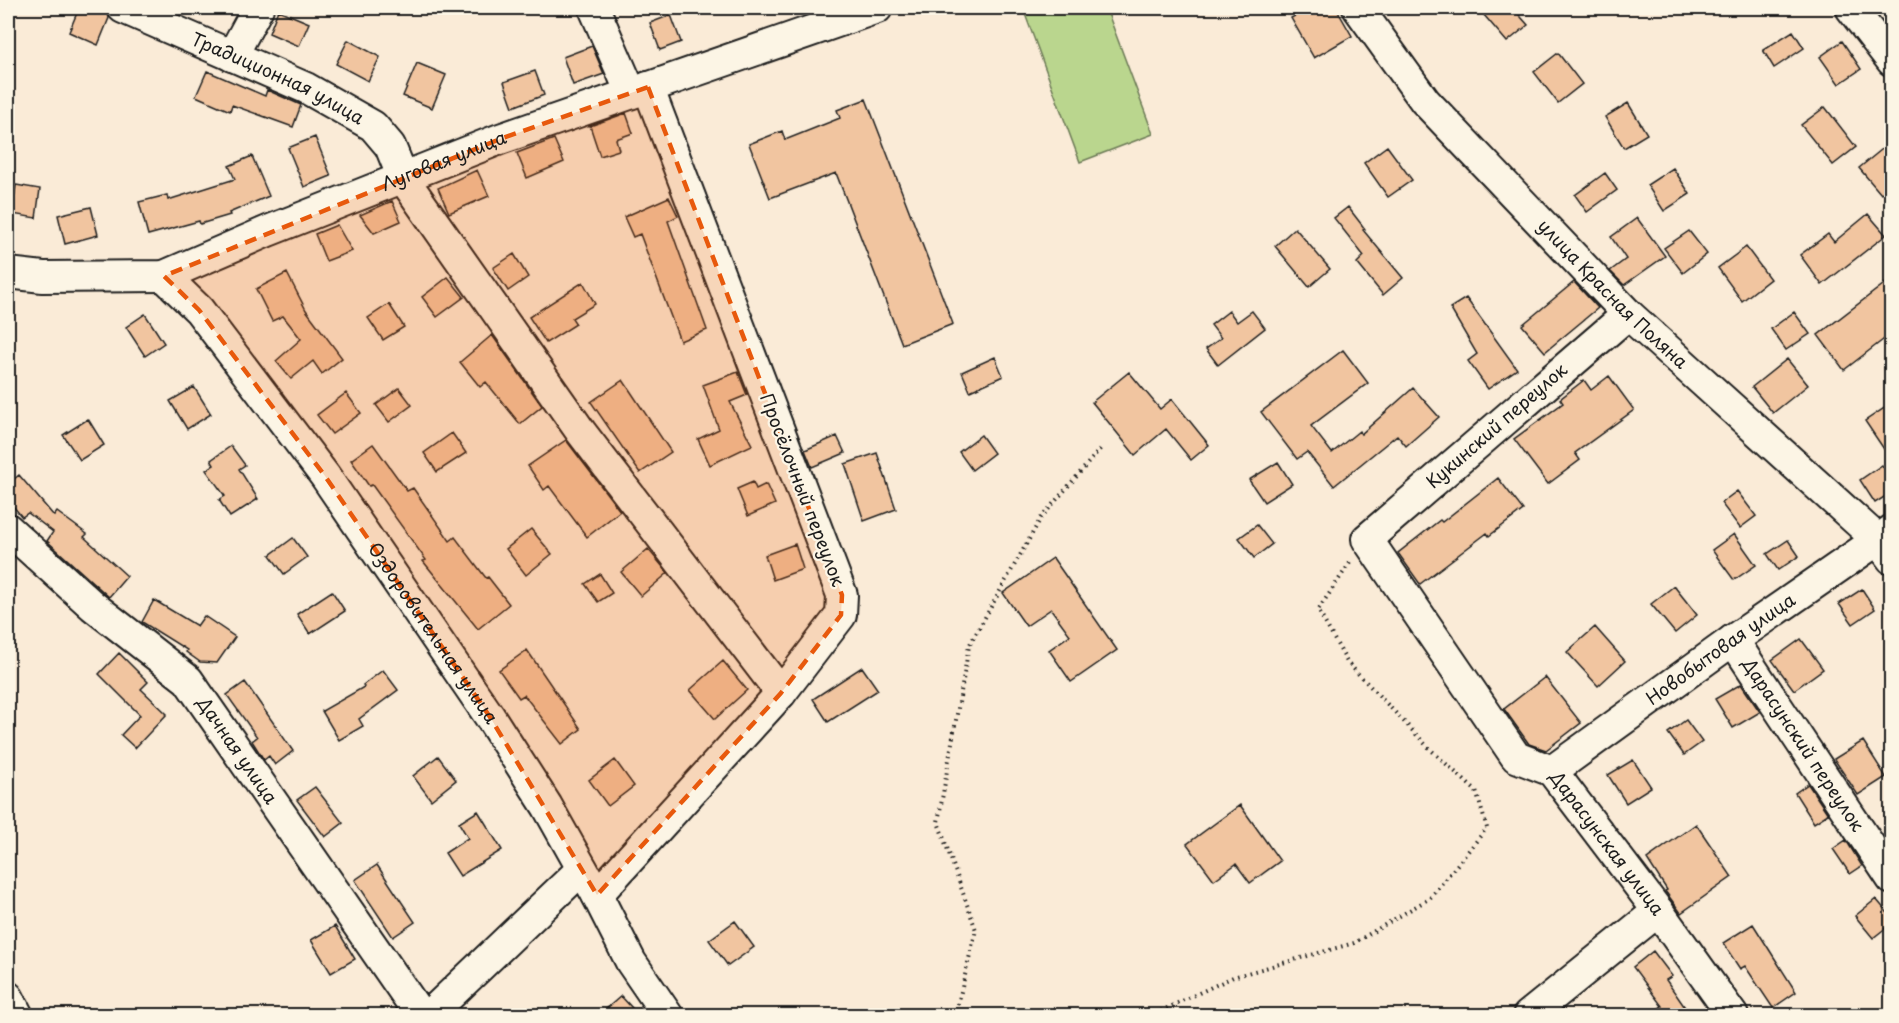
<svg xmlns="http://www.w3.org/2000/svg" width="1899" height="1023" font-family="'Playpen Sans',sans-serif">
  <rect width="100%" height="100%" fill="#faebd7"/>
  <filter id="ink" filterUnits="userSpaceOnUse"><feTurbulence type="fractalNoise" baseFrequency=".0167" numOctaves="2"/><feDisplacementMap in="SourceGraphic" scale="12" xChannelSelector="R" yChannelSelector="G"/><feConvolveMatrix kernelMatrix="1 2 1 2 8 2 1 2 1" color-interpolation-filters="sRGB"/></filter>
  <g filter="url(#ink)">
    <path fill="#bad68e" stroke="#6b7955" stroke-width="1.5" d="M1041,8H1106L1153,134L1080,162L1025,14Z"/>
    <path fill="#f1c5a0" stroke="#1c1c1c" stroke-width="1.5" d="M79,8H106L109,18L98,45L69,32Z
      M1310,8H1336L1352,36L1314,58L1291,18Z
      M1478,8H1513L1528,25L1507,42Z
      M278,10L309,23L299,46L269,33Z
      M671,15L681,42L660,50L650,23Z
      M1793,31L1804,48L1774,68L1763,50Z
      M348,40L380,57L368,81L336,64Z
      M1842,41L1861,69L1839,84L1820,57Z
      M592,46L604,74L573,85L563,57Z
      M1558,53L1582,84L1558,103L1534,72Z
      M417,63L446,75L432,108L403,96Z
      M207,71L265,96L267,90L301,105L293,127L232,105L230,111L196,96Z
      M535,71L544,95L513,107L504,82Z
      M866,99L953,324L902,344L836,173L770,198L749,144L782,131L785,140L840,118L837,110Z
      M1628,103L1647,134L1624,148L1605,117Z
      M1825,107L1856,147L1833,165L1801,125Z
      M626,113L633,133L616,139L619,150L600,156L590,126Z
      M315,137L331,176L304,187L288,148Z
      M554,139L564,162L527,178L517,153Z
      M1892,141V185L1881,194L1859,168Z
      M1387,146L1412,180L1388,197L1364,163Z
      M252,156L269,196L229,213L230,215L200,224L199,221L148,235L139,202L167,195L168,200L235,179L229,166Z
      M1673,168L1690,194L1664,211L1647,185Z
      M477,170L489,196L449,213L438,188Z
      M1605,173L1617,190L1587,212L1575,195Z
      M16,185L40,189L36,218L12,214Z
      M669,197L678,216L668,221L707,330L680,341L640,234L633,237L624,217Z
      M392,201L401,221L374,233L360,215Z
      M91,207L98,235L65,244L58,215Z
      M1348,207L1365,229L1363,230L1403,278L1383,295L1357,263L1364,256L1334,218Z
      M1868,214L1886,235L1822,285L1800,255L1828,234L1834,242Z
      M1637,218L1665,256L1624,285L1610,271L1626,259L1611,237Z
      M337,225L352,251L326,261L315,234Z
      M1295,228L1330,269L1309,287L1275,246Z
      M1689,231L1707,254L1683,273L1664,248Z
      M1746,247L1770,279L1742,301L1718,268Z
      M514,254L528,277L508,291L493,268Z
      M287,273L306,310L342,358L322,374L313,361L291,379L276,361L301,339L283,316L272,321L256,289Z
      M448,277L464,297L437,317L422,297Z
      M1892,278V333L1844,370L1818,335Z
      M583,282L595,304L572,318L576,324L546,343L529,317Z
      M1574,282L1598,308L1545,352L1522,325Z
      M1466,298L1517,369L1488,389L1468,361L1477,354L1450,308Z
      M389,304L404,327L383,340L368,318Z
      M1229,311L1237,322L1252,311L1265,328L1218,365L1206,349L1221,338L1211,325Z
      M1794,312L1810,334L1786,350L1771,329Z
      M145,314L164,343L145,356L126,327Z
      M492,335L542,406L520,424L486,382L480,387L460,362Z
      M1343,350L1368,383L1311,426L1332,453L1359,431L1361,434L1413,388L1439,417L1406,446L1397,435L1334,486L1307,452L1297,459L1261,412Z
      M995,357L1003,376L970,391L962,372Z
      M1787,359L1808,385L1773,413L1752,387Z
      M738,372L747,395L730,402L752,445L710,465L698,439L719,429L703,385Z
      M1129,372L1160,409L1172,399L1209,445L1191,460L1166,429L1135,455L1092,402Z
      M1609,376L1634,410L1575,453L1580,460L1548,484L1514,439L1563,403L1560,399L1584,380L1591,390Z
      M623,380L671,452L640,473L591,402Z
      M194,387L211,414L187,429L170,401Z
      M399,388L412,405L389,422L376,405Z
      M346,393L361,413L332,434L317,415Z
      M1892,403V461L1865,421Z
      M88,419L104,445L80,460L63,435Z
      M452,433L466,453L437,472L424,453Z
      M981,435L994,453L972,470L959,452Z
      M837,436L845,453L812,467L805,450Z
      M566,440L620,511L587,537L549,486L544,490L528,466Z
      M373,444L407,491L413,488L450,541L455,537L486,578L488,577L509,604L478,629L423,561L426,560L372,485L369,486L351,460Z
      M231,446L245,465L239,469L258,499L230,517L219,500L225,496L206,470L214,465L211,460Z
      M877,453L896,509L864,521L845,464Z
      M1278,462L1292,484L1264,502L1249,480Z
      M1882,465L1892,479V492L1875,503L1860,480Z
      M19,475L54,516L57,512L87,534L84,537L127,576L109,597L47,541L53,532L28,513L22,517L8,500V484Z
      M1498,478L1523,510L1489,536L1487,533L1420,584L1398,553L1440,520L1442,522Z
      M753,482L756,489L766,484L775,504L748,516L737,489Z
      M1737,491L1756,516L1740,528L1721,503Z
      M1257,525L1272,544L1254,558L1239,538Z
      M531,529L552,554L526,575L506,549Z
      M1734,534L1756,565L1734,580L1712,550Z
      M293,538L307,557L284,574L270,555Z
      M1788,540L1799,556L1778,570L1767,554Z
      M795,544L803,569L773,580L765,555Z
      M648,549L668,573L641,596L621,572Z
      M1053,558L1117,650L1071,682L1049,650L1070,635L1051,609L1026,626L1003,593Z
      M600,574L612,593L598,602L585,584Z
      M1674,586L1697,615L1675,633L1651,604Z
      M1862,589L1875,609L1853,624L1839,604Z
      M332,591L345,611L310,634L297,614Z
      M154,600L197,626L204,616L235,637L217,663L200,662L186,652L187,650L142,622Z
      M1595,627L1625,661L1598,686L1567,652Z
      M1801,639L1823,669L1794,690L1772,660Z
      M527,650L581,729L562,744L524,695L519,698L499,670Z
      M119,653L148,682L141,689L167,714L135,748L121,735L140,715L99,674Z
      M723,661L747,690L715,719L690,690Z
      M862,667L878,690L828,722L813,699Z
      M383,670L398,690L359,719L363,726L339,740L322,711L364,687L363,685Z
      M1545,677L1581,723L1546,750L1529,744L1504,709Z
      M245,682L293,751L275,765L269,756L264,760L252,741L257,737L227,695Z
      M1741,684L1760,712L1733,728L1715,699Z
      M1686,720L1702,742L1684,755L1668,733Z
      M1863,741L1886,777L1858,795L1834,759Z
      M438,756L456,780L431,800L413,776Z
      M615,760L634,786L608,806L589,780Z
      M1633,760L1651,787L1626,803L1608,775Z
      M1808,784L1828,814L1814,823L1795,793Z
      M315,787L343,823L325,837L297,800Z
      M1240,805L1280,861L1250,883L1236,864L1214,880L1187,844Z
      M478,811L502,850L460,876L445,853L468,838L459,823Z
      M1696,824L1732,877L1681,913L1665,891L1667,890L1647,859Z
      M1846,840L1862,866L1850,874L1833,849Z
      M377,865L415,922L393,937L355,880Z
      M1876,899L1892,918V923L1873,938L1855,916Z
      M735,921L754,947L728,966L709,940Z
      M1753,924L1796,992L1773,1008L1745,966L1740,969L1723,943Z
      M335,926L355,959L331,973L311,940Z
      M1653,951L1672,976L1666,980L1691,1016H1648L1662,1006L1633,967Z
      M621,996L632,1008L623,1016H598Z"/>
    <g fill="none" stroke-linecap="round" stroke-linejoin="round">
      <defs>
        <g id="minor">
          <path id="s1" d="M123,8L306,88L373,126L390,146L403,178L581,432L781,693"/>
          <path d="M594,8L631,93"/>
          <path id="s2" d="M1358,8L1425,101L1628,314L1878,540L1892,559"/>
          <path d="M1851,8L1892,61"/>
          <path d="M232,56L258,8"/>
          <path id="s3" d="M8,273L43,277L164,276L268,231L500,139L877,8"/>
          <path id="s4" d="M164,276L199,310L325,476L490,717L547,806L597,895L631,962L668,1016"/>
          <path id="s5" d="M1628,314L1367,539L1516,757L1552,771L1658,911L1733,1016"/>
          <path id="s6" d="M8,529L93,606L188,680L421,1016"/>
          <path id="s7" d="M1733,640L1892,879"/>
          <path id="s8" d="M1552,771L1733,640L1892,530"/>
          <path d="M597,895L781,693L841,615L842,595L648,87"/>
          <path d="M8,997L18,1016"/>
          <path d="M428,1016L582,869"/>
          <path d="M1528,1016L1658,911"/>
        </g>
      </defs>
      <use href="#minor" stroke="#1c1c1c" stroke-width="34"/>
      <path stroke="#1c1c1c" stroke-width="4" stroke-dasharray="1.5 4.5" stroke-linecap="butt" d="M955,1016L976,930L938,822L969,646L1041,518L1101,448
        M1150,1016L1233,977L1354,943L1430,898L1487,828L1476,791L1430,749L1347,662L1318,610L1352,560"/>
      <use href="#minor" stroke="#fcf5e5" stroke-width="30"/>
    </g>
  </g>
  <path fill="#e8590c" fill-opacity="0.2" stroke="#e8590c" stroke-width="4.5" stroke-dasharray="12 8" stroke-linejoin="round" d="M648,87L842,595L841,615L781,693L597,895L490,717L325,476L199,310L164,276L500,139Z"/>
  <g text-anchor="middle" stroke-width="4.5" stroke-linejoin="round" paint-order="stroke">
    <g font-size="18" fill="#1c1c1c" stroke="#fcf5e5">
      <text dy="6" stroke="none"><textPath href="#s1" startOffset="170">Традиционная улица</textPath></text>
      <text dy="6" stroke="none"><textPath href="#s3" startOffset="459">Луговая улица</textPath></text>
      <text dy="6" stroke="none"><textPath href="#s2" startOffset="384">улица Красная Поляна</textPath></text>
      <text transform="translate(1497 426) rotate(-41)" y="6">Кукинский переулок</text>
      <text transform="translate(802 490) rotate(69)" y="6">Просёлочный переулок</text>
      <text dy="6" stroke="none"><textPath href="#s4" startOffset="448">Оздоровительная улица</textPath></text>
      <text dy="6" stroke="none"><textPath href="#s8" startOffset="208">Новобытовая улица</textPath></text>
      <text dy="6" stroke="none"><textPath href="#s7" startOffset="126">Дарасунский переулок</textPath></text>
      <text dy="6" stroke="none"><textPath href="#s6" startOffset="321">Дачная улица</textPath></text>
      <text dy="6" stroke="none"><textPath href="#s5" startOffset="738">Дарасунская улица</textPath></text>
    </g>
  </g>
  <rect width="1899" height="1023" fill="none" stroke="#fcf5e5" stroke-width="30"/>
  <rect x="15" y="15" width="1869" height="993" fill="none" stroke="#1c1c1c" stroke-width="2" filter="url(#ink)"/>
</svg>
